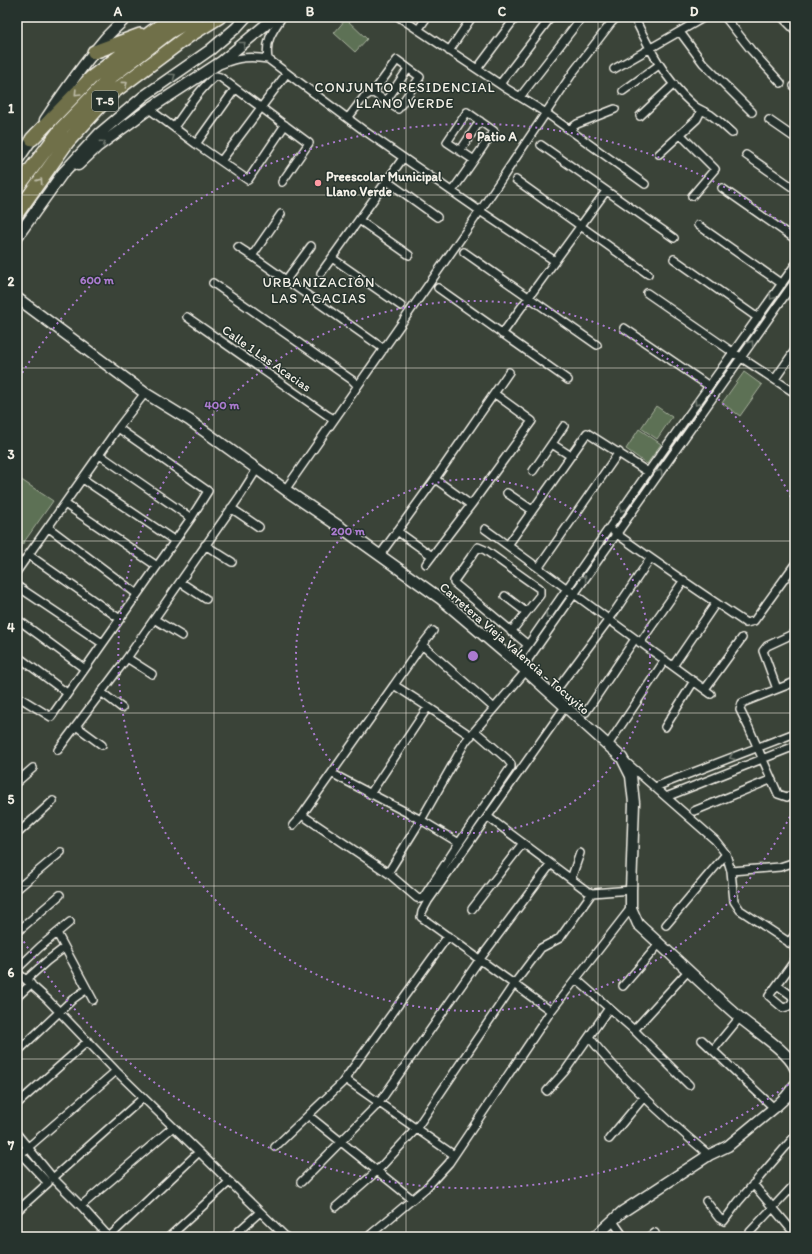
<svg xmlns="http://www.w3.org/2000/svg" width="812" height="1254" font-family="Itim,sans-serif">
  <rect width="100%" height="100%" fill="#3a4338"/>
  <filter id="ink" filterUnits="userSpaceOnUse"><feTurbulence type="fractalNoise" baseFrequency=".025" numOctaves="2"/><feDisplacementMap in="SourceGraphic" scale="8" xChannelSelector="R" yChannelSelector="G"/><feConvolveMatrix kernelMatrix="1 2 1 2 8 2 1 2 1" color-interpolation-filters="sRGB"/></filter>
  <g filter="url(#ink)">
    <path fill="#5d7154" stroke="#a8b19e" d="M346,19L367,39L355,52L334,33Z
      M744,372L762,385L740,416L722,403Z
      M656,406L672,417L657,439L641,428Z
      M639,429L661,444L647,464L626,449Z
      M17,477L53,501L17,552Z"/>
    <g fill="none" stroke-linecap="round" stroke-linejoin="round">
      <defs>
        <path id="street" d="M399,17L507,89L546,113L645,184
          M634,17C649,48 666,81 692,104C698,110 705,111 711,115C718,120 725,127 732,133
          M725,17L751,50L781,83
          M782,17L795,30
          M418,30L427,17
          M680,32L703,63L752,112
          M449,51L472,17
          M268,59C265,41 272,32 282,17
          M222,64C238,57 251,56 268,59L362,129L480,211L285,490
          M477,69L516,17
          M614,69L705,17
          M500,84L551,17
          M794,86L795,87
          M623,91L659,65
          M520,97L582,17
          M386,101L408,69
          M149,109L196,144L248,180L285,125
          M640,116L674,84
          M348,118L364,97L375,90L397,60L420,77L398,109L372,92
          M769,120L795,138
          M174,127C187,110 199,89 216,76L220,77L309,143L282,182
          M570,129L577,124L615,109
          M680,134L715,169L692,196
          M196,144L235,89
          M541,145L674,238
          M460,151L480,121
          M659,154L697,119L701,111
          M746,155L795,189
          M221,161L287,73
          M516,180L648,274
          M387,181L437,217
          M722,188L795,239
          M452,191C467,171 480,151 494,131L467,112L447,142L474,160
          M281,214L252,256L384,349
          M359,220L409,255
          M698,225L782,284
          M238,247L252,256
          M464,252L597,345
          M332,258L401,306
          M674,259L758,318
          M555,261L480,211L574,71L611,23L617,17
          M321,273L403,158
          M286,280L311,246
          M213,283L352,380L357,385
          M438,288L568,380
          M647,293L728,349L795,393
          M187,317L327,415L334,419
          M624,328L709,386
          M502,334L606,191
          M775,379L795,350
          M552,444L571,456
          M100,455L191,518
          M533,471L564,426
          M83,479L175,541
          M435,479L471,505
          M507,493L532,510
          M65,504L157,566
          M231,508L259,527
          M49,528L137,594
          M485,529L711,694
          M397,531L432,556
          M614,532C657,563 701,593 746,623L754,621L795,564
          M205,545L232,562
          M508,545L587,433L648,472
          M29,555L120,619
          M380,555L435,479L509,372
          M426,564L471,505L532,421L495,394
          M539,567L619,452
          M17,571L118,428L145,393
          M180,582L206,599
          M17,586L102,643
          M505,596L526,612
          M17,619L85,669
          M154,619L182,636
          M511,632L540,595V589L485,550L478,547L454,581V583L528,645
          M640,643L684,580
          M422,645L494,708
          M17,656L67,693
          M127,658L152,674
          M516,662L648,472L795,265
          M673,666L716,603
          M522,668L795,281
          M795,682L742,703L740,710L749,728L778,794L787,797L795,794
          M394,685L422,645L433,631
          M558,688L613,614L650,559
          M705,689L742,638
          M777,689L763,651L767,646L795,633
          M101,692L122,708
          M17,696L51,717L191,518L208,491L118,428
          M586,712L635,639
          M76,726L102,745
          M665,727L694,681
          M471,736L428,707L394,685L302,815L388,873L417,898L420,899L423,898L459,843L511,767V764L507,759L475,731
          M608,745L665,660
          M58,750L127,658L240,496L257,469
          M626,762L715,840L726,854L731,871L734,901L740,910L793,945L795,950
          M333,774L421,820L459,843
          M17,782L33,768
          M655,787L795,733
          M370,794L428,707
          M666,797L795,746
          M694,811L770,780
          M488,817L587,891L592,893L631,890
          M293,825L302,815
          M17,834L53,801
          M731,871L780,867L795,862
          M388,873L421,820L466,741L526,671
          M571,879L580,853
          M17,889L61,852
          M472,909L523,843
          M666,925L726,854
          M17,932L60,895
          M57,933L93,1000
          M789,943L795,934
          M17,969L40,947L70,922
          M17,972L47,999L116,1071L286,1237
          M576,979L634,1030L689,1085
          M26,980L47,961L64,948
          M777,985L792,996L793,1000C791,1005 789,1007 783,1008L769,996L795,960
          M623,986L660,943
          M17,997L31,984
          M551,1011L421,917L422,912L428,901L565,707
          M634,1030L689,970
          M589,1037C624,1081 666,1119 709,1155
          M702,1040L774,1108
          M713,1050L740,1017
          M17,1052L73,999L87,989
          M345,1079L454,1155
          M547,1091L565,1071L609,1008
          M17,1104L88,1041
          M309,1116L412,1199
          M17,1134L53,1178L81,1206L109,1237
          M609,1139L644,1097
          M275,1147L342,1083L448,936
          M17,1150L48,1183L17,1211
          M17,1157L116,1071
          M53,1178L143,1098
          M301,1182L379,1103L480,959L551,864
          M753,1184L795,1234
          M706,1201L719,1218L724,1221L738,1202L795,1136
          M81,1206L173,1127
          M336,1207L377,1171L416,1129L514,984L541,948L560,938L592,893
          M612,1220L624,1237
          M370,1235L426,1188L449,1163L551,1011L631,908
          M109,1237L199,1152
          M169,1237L229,1182
          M232,1237L260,1212
          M650,1237L655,1233
          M748,1237L750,1232L795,1184"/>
        <path id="secondary" d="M45,120C63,93 82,66 103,41C110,32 119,25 127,17
          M17,161L36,133
          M78,165L97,147L149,109L221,62L275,17
          M17,237L62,174L100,133L144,96L210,50L236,28L246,17
          M17,298L145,393L189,420L290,493L343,529L441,599L526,671L622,758L631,776L634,803L631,890V908L638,924C672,955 705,987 739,1017C754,1030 788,1051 795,1068
          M595,1237L622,1212L709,1155L728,1146L774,1108L786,1097L795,1085"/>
        <path id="highway" d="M94,52L140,35
          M32,139L91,78L153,31L174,17
          M17,188L62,128L112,76L169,32L196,17
          M17,213L68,141L112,93L187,37L219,17"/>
      </defs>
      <use href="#street" stroke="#f4f1e8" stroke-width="10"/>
      <use href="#secondary" stroke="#f4f1e8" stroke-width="13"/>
      <use href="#highway" stroke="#f4f1e8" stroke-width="16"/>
      <use href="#street" stroke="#26332d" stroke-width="7"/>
      <use href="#secondary" stroke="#26332d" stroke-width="10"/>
      <use href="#highway" stroke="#70704a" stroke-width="13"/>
    </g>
    <defs><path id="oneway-chevron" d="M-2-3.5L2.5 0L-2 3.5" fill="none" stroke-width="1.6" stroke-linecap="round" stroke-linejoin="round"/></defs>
    <g stroke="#6e766e">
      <use href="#oneway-chevron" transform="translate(243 44) rotate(-39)"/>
      <use href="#oneway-chevron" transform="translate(173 76) rotate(-35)"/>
      <use href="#oneway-chevron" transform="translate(103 143) rotate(-36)"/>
      <use href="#oneway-chevron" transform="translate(772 297) rotate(126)"/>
      <use href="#oneway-chevron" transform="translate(751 343) rotate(-55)"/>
      <use href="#oneway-chevron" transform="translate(697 403) rotate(125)"/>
      <use href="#oneway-chevron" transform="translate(660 472) rotate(-55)"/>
      <use href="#oneway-chevron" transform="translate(622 509) rotate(125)"/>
      <use href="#oneway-chevron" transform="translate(584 578) rotate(-54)"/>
      <use href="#oneway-chevron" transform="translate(548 616) rotate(125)"/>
      <use href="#oneway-chevron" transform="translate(732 757) rotate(159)"/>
    </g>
    <g stroke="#bfbda9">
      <use href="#oneway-chevron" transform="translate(125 84) rotate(-37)"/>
      <use href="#oneway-chevron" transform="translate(77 93) rotate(134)"/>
      <use href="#oneway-chevron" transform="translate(40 181) rotate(-55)"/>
    </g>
  </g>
  <path fill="none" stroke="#f4f1e8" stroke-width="1" stroke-opacity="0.55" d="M214,17V1237M406,17V1237M598,17V1237M17,195H795M17,368H795M17,541H795M17,713H795M17,886H795M17,1059H795"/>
  <g fill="none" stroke="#ab7bcf" stroke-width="2" stroke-dasharray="2 4">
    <circle cx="473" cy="656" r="177"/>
    <path d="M795 806A355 355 0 1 1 795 506"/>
    <path d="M793 1081A532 532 0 0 1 19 934M19 378A532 532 0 0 1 793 231"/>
  </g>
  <g fill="#ff9aa2" stroke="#26332d" stroke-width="1.5">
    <circle cx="469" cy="136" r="4"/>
    <circle cx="318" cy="183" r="4"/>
  </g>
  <g text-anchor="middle" stroke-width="3" stroke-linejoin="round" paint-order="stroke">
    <rect fill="#26332d" stroke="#b6b8b0" stroke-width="1" x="92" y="91" width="26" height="20" rx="3"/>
    <g font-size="12" font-weight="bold" fill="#f4f1e8">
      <text x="105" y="105">T-5</text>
    </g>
    <g font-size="13" font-weight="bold" fill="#f4f1e8" stroke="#26332d" text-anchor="start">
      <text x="477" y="141">Patio A</text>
      <text x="326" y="181">Preescolar Municipal<tspan x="326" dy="15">Llano Verde</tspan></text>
    </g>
    <g font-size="13" fill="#f4f1e8" stroke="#26332d">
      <text transform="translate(267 358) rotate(35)" y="5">Calle 1 Las Acacias</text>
      <text transform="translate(515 648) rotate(41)" y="5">Carretera Vieja Valencia - Tocuyito</text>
    </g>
    <g font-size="14" letter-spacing="1" fill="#f4f1e8" stroke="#26332d">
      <text x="405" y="92">CONJUNTO RESIDENCIAL<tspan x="405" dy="16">LLANO VERDE</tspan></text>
      <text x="319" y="287">URBANIZACIÓN<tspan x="319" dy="16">LAS ACACIAS</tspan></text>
    </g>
  </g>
  <circle cx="473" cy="656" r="6" fill="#ab7bcf" stroke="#26332d" stroke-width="2"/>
  <g font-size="12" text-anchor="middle" font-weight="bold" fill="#ab7bcf" stroke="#26332d" stroke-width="3" stroke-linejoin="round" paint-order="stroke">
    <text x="97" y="284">600 m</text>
    <text x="222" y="409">400 m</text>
    <text x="348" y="535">200 m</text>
  </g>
  <rect width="812" height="1254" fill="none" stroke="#26332d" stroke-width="44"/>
  <rect x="22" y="22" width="768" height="1210" fill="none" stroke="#f4f1e8" stroke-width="1.5"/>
  <g font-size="13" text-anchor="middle" font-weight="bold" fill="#f4f1e8">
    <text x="118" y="16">A</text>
    <text x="310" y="16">B</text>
    <text x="502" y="16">C</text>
    <text x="694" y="16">D</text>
    <text x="11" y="113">1</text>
    <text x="11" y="286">2</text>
    <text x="11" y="459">3</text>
    <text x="11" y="632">4</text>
    <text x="11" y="804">5</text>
    <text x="11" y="977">6</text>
    <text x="11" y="1150">7</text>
  </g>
</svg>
